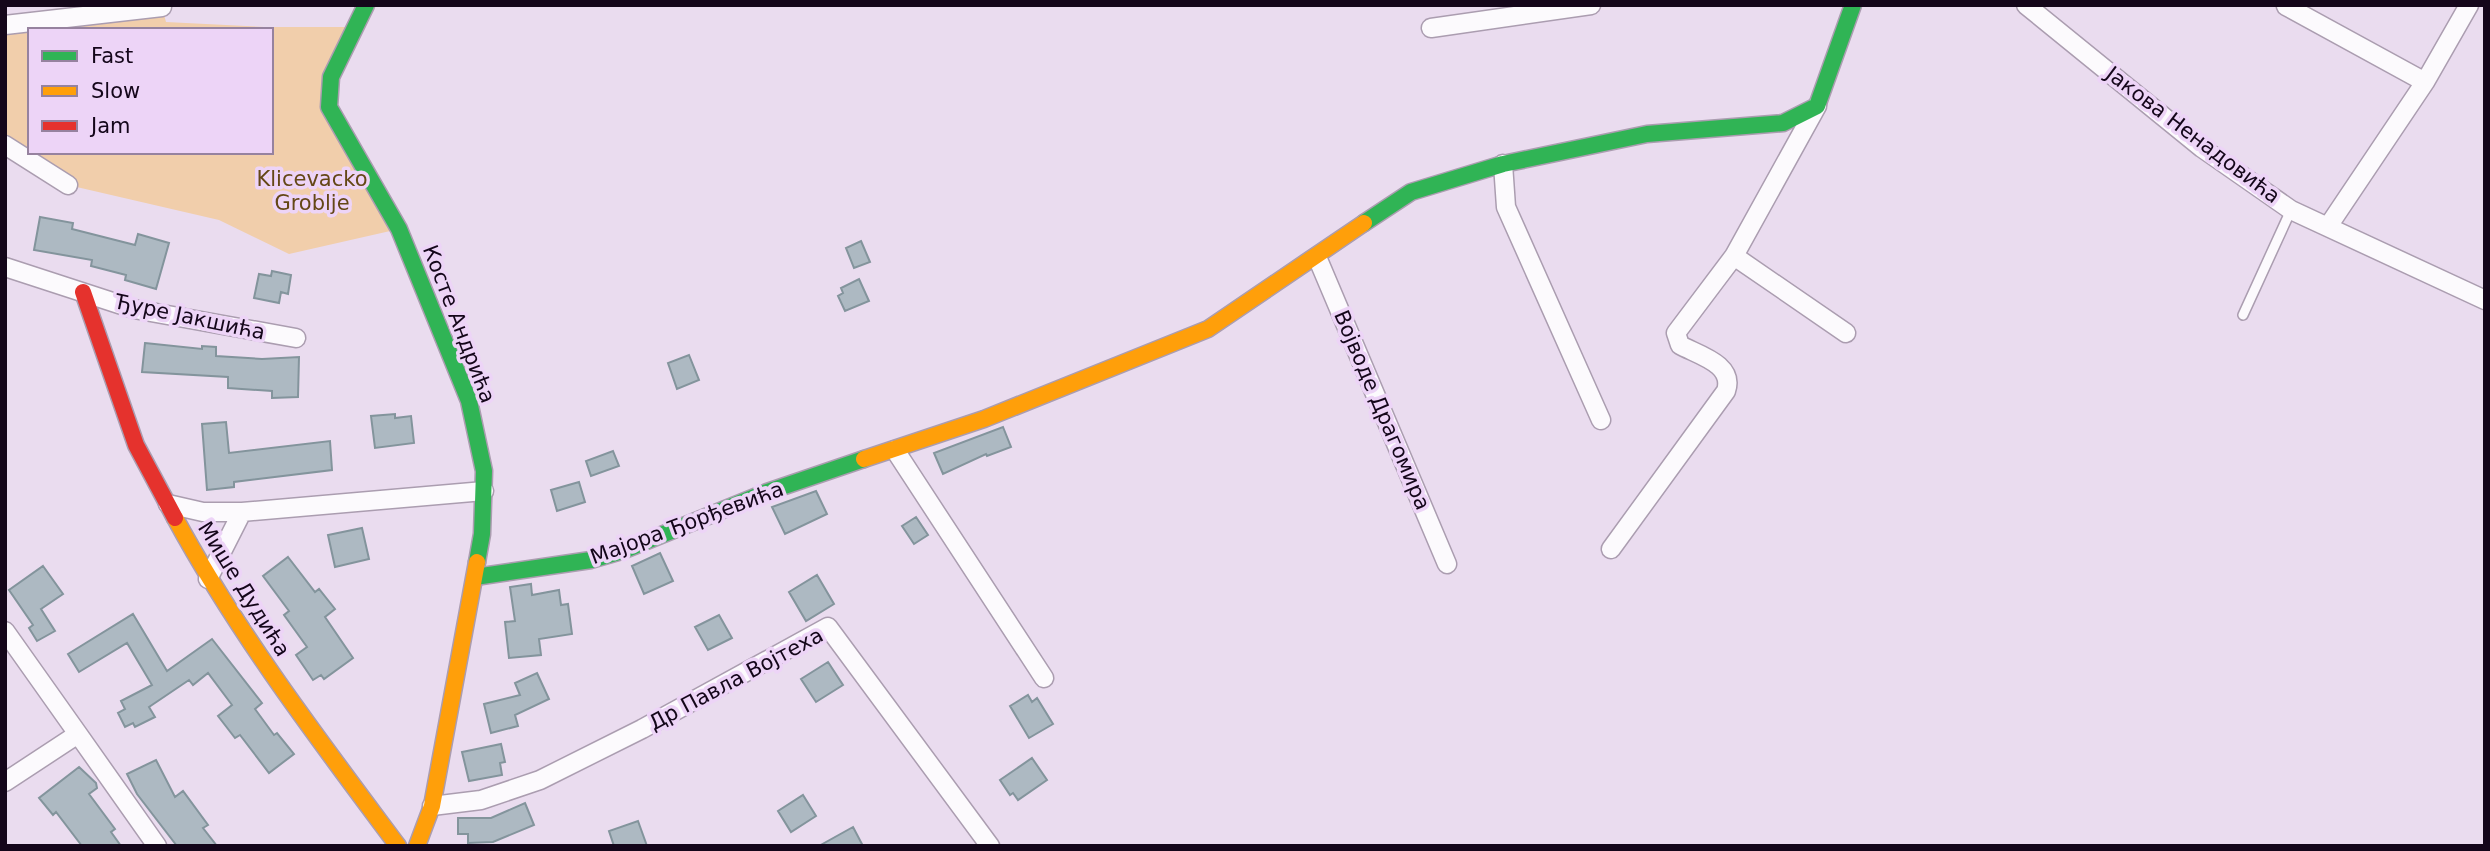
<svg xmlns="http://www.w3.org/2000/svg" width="2490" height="851" font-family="'DejaVu Sans',sans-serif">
  <rect width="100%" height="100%" fill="#eadcef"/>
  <path fill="#f1ceab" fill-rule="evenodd" d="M162,7L166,22L264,27H353L329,107L399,229L289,254L219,220L68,185L5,145V25ZM30,30H271V152H30Z"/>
  <path fill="#adb9c2" stroke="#83949c" stroke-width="2" d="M40,217L73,223L72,229L135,245L138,234L169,243L156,289L125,280L126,275L91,266L92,260L34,250Z
    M861,241L870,262L854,268L846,248Z
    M272,271L291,275L288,294L281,292L279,303L254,298L259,274L271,276Z
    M859,279L869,301L845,311L838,296L843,293L841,288Z
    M145,343L202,349V346L216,347V356L262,359L299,357L298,397L272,398V391L228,388V377L142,372Z
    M689,355L699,380L677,389L668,363Z
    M395,414V418L411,416L414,443L375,448L371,416Z
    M226,422L229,453L330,441L332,470L234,482V487L207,490L202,424Z
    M1003,427L1011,447L987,456L986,454L943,474L934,453Z
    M613,451L619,466L591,476L586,461Z
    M579,482L585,502L557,511L551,490Z
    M816,491L827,514L785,534L772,507Z
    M916,517L928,535L914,544L902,526Z
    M362,528L369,559L335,567L328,535Z
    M660,553L673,581L644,594L632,566Z
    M288,557L315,592L319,589L335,609L325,617L353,658L324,679L321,675L313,680L296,655L307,647L284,615L289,611L263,576Z
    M43,566L63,594L41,609L55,631L37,641L29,628L33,625L9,590Z
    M817,575L834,604L806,621L789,592Z
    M531,584L532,595L559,590L561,605L568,604L572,634L539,639L541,655L509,658L505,622L515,621L510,587Z
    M133,614L167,671L212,639L262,703L255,709L274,735L277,733L294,754L269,773L240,735L235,738L218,716L232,705L208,673L193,685L189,680L149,707L155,717L135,727L133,723L125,727L118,713L125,709L121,701L152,685L127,643L79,672L68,654Z
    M719,615L732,638L708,650L695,627Z
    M828,662L843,685L816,702L801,679Z
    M537,673L549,699L515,715L518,726L491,733L484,704L520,695L515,683Z
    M1028,695L1032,702L1037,698L1053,724L1029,738L1010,706Z
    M501,744L505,762L500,763L502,775L469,781L462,752Z
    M1032,758L1047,780L1018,800L1013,793L1010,795L1000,780Z
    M156,760L175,797L183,791L208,825L203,828L217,846H177L137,794L127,774Z
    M79,767L96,783L97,788L89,794L115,829L111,832L121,846H82L56,812L53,815L39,798Z
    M803,795L816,816L791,832L778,811Z
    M525,803L534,825L493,842L468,843V834H458V818H491Z
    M638,821L647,846H614L609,831Z
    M853,827L863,846H819Z"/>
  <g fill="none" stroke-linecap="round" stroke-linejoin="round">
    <defs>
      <path id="lane" d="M2243,315L2291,210"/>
      <path id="street" d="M2026,5L2202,148L2291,210L2485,300
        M2286,6L2425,82
        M5,25L162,7
        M1431,28L1591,5
        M5,145L68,185
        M1503,164L1506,207L1601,420
        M2329,225L2425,82L2469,5
        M1734,256L1846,333
        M1317,257L1447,564
        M5,267L134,309L296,338
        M895,450L1044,678
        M168,504L203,512H242L484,491
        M1611,549L1726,391C1735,364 1698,355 1680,345L1676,333L1734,256L1817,106
        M208,579L242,512
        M5,631L78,734
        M5,782L78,734L157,846
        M432,806L481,800L540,780L642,729L828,627L990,846"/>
      <path id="fast" d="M366,5L331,77L329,107L399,229L469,401L484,471L482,534L477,562
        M1364,223L1411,192L1503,164L1647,134L1783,123L1817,106L1853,5
        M475,577L591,560L622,551L767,492L864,459"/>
      <path id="slow" d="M864,459L984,419L1208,329L1364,223
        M175,518C238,634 319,740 398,846
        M417,846L432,806L477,562"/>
      <path id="jam" d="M83,292L136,445L175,518"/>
    </defs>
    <use href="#lane" stroke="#ab9db0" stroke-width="12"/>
    <use href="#street" stroke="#ab9db0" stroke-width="21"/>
    <use href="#fast" stroke="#ab9db0" stroke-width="19"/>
    <use href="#slow" stroke="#ab9db0" stroke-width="19"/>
    <use href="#jam" stroke="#ab9db0" stroke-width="19"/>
    <use href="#lane" stroke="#fcfafd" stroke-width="9"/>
    <use href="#street" stroke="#fcfafd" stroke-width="18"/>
    <use href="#fast" stroke="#30b455" stroke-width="16"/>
    <use href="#slow" stroke="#ff9f0a" stroke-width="16"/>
    <use href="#jam" stroke="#e5322d" stroke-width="16"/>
  </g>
  <g text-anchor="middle" stroke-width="7" stroke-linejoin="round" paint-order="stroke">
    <g font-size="21" fill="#14061a" stroke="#edd4f7">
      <text transform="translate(2193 135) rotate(37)" y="7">Јакова Ненадовића</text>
      <text transform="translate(190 317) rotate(12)" y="7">Ђуре Јакшића</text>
      <text transform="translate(459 324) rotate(69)" y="7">Косте Андрића</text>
      <text transform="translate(1382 410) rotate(67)" y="7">Војводе Драгомира</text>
      <text transform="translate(687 523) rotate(-20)" y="7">Мајора Ђорђевића</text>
      <text transform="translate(244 589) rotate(58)" y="7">Мише Дудића</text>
      <text transform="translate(736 679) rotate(-28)" y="7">Др Павла Војтеха</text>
    </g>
    <g font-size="21" fill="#644716" stroke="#edd4f7">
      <text x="312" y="186">Klicevacko<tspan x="312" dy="24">Groblje</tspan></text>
    </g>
  </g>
  <rect width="2490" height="851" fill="none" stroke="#14061a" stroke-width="14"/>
  <rect x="28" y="28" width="245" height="126" fill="#edd4f7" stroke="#96829f" stroke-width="2"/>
  <rect x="42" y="51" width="35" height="10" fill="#30b455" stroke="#96829f" stroke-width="2"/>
  <text x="91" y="63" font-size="21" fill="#14061a">Fast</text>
  <rect x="42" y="86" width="35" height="10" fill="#ff9f0a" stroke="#96829f" stroke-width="2"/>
  <text x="91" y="98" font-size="21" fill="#14061a">Slow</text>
  <rect x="42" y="121" width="35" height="10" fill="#e5322d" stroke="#96829f" stroke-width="2"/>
  <text x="91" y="133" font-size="21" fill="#14061a">Jam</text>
</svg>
